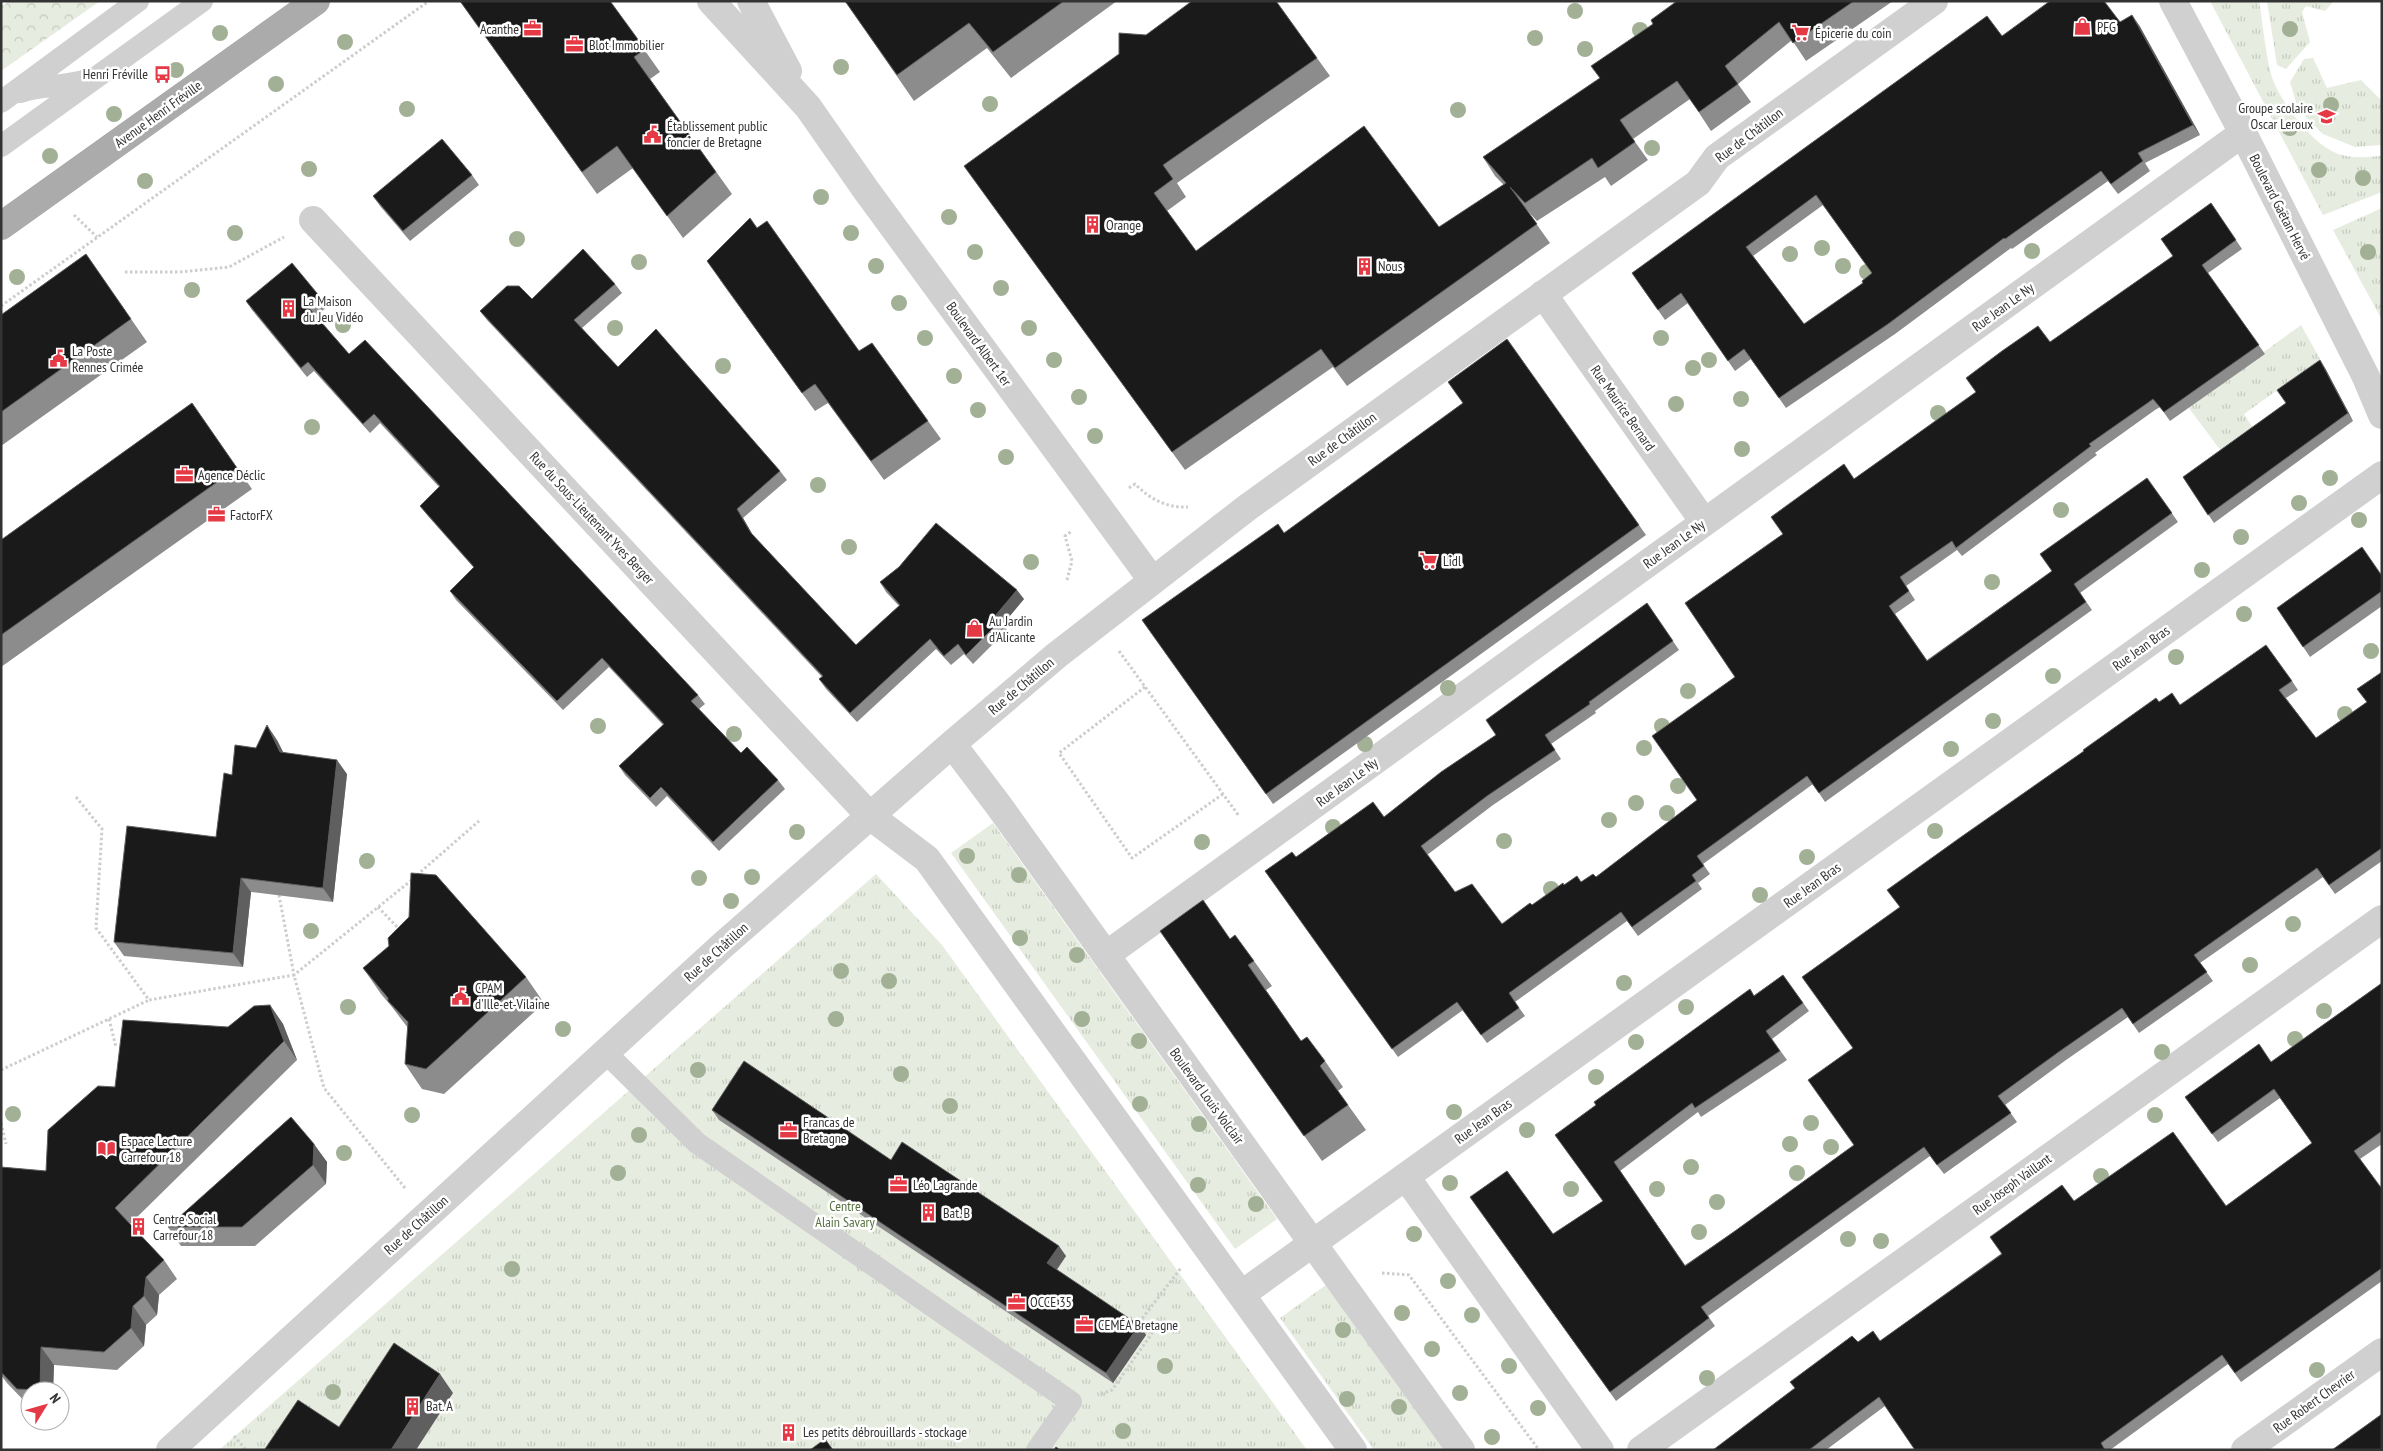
<svg xmlns="http://www.w3.org/2000/svg" width="2383" height="1451" font-family="'PT Sans Narrow',sans-serif">
  <defs>
    <pattern id="grass-tufts" width="24" height="20" patternUnits="userSpaceOnUse" patternTransform="scale(1.25)"><rect width="24" height="20" fill="#e6ecdf"/><path d="M3 7l-1-3M5 7V3M7 7l1-3M15 17l-1-3M17 17v-4M19 17l1-3" fill="none" stroke="#c6cbc0"/></pattern>
    <pattern id="forest-crowns" width="20" height="18" patternUnits="userSpaceOnUse" patternTransform="scale(1.25)"><rect width="20" height="18" fill="#e6ecdf"/><path d="M2 6a3 3 0 1 1 6 0M12 15a3 3 0 1 1 6 0" fill="none" stroke="#c6cbc0"/></pattern>
  </defs>
  <rect width="100%" height="100%" fill="#fff"/>
  <path fill="url(#grass-tufts)" d="M2210,1H2259C2263,25 2265,50 2271,74C2278,99 2311,143 2336,153C2350,159 2367,157 2382,156V192L2323,215Z
    M2267,1H2334L2325,11L2306,6L2302,12L2310,42L2286,69L2277,65Z
    M2313,58L2327,88L2361,80L2382,101V145L2355,147L2323,134L2298,109L2290,82L2304,59Z
    M2382,208V320L2333,230Z
    M2301,325L2325,368L2283,398L2276,391L2244,414L2253,428L2222,452L2188,407Z
    M993,823L1277,1219L1235,1249L951,853Z
    M876,874L942,945L1307,1450H219Z
    M1326,1285L1444,1450H1374L1280,1318Z"/>
  <path fill="url(#forest-crowns)" d="M10,1H100L1,71V7Z"/>
  <g fill="none" stroke-linecap="round" stroke-linejoin="round">
    <path stroke="#cdcdcd" stroke-width="3" stroke-dasharray="2.5 2.5" stroke-linecap="butt" d="M74,215L97,237
      M125,272H180L229,267L284,237
      M1,306L429,1
      M1129,488L1135,484C1150,499 1166,508 1188,507
      M1067,580L1072,561L1065,536L1072,531
      M1119,651L1239,816
      M1145,687L1059,753L1132,858L1223,794
      M76,797L102,829L96,928L149,1000L294,975L324,1088L405,1188
      M417,875L479,821
      M279,895L294,975L413,879
      M378,907L400,930
      M109,1019L116,1047
      M1,1070L149,1000
      M1,1123L6,1144
      M1382,1273L1409,1275L1539,1450
      M1101,1394L1112,1390L1155,1329L1141,1320L1181,1268
      M234,1436L246,1450"/>
    <path stroke="#d0d0d0" stroke-width="22" d="M20,92C43,84 67,88 89,79
      M1,102L138,1
      M1,146L202,1
      M605,1052L697,1143L1071,1402L1037,1450"/>
    <path stroke="#d0d0d0" stroke-width="28" d="M2173,1L2243,133L2366,377L2382,415
      M313,220L870,816
      M1543,294L1704,522
      M1106,955L2243,133
      M1406,1177L1600,1450
      M1242,1294L2382,475
      M1641,1450L2382,919
      M2245,1450L2382,1352"/>
    <path stroke="#d0d0d0" stroke-width="28" d="M711,1L808,107L866,190L1152,580
      M751,1L788,71
      M952,744L999,806L1461,1450
      M870,816L927,859L1353,1450
      M170,1450L723,945L952,744L1057,655L1248,507L1698,183L1717,157L1934,1"/>
    <path stroke="#ababab" stroke-width="28" d="M1,226L316,1"/>
  </g>
  <g fill="#a2b095">
    <circle cx="1575" cy="11" r="8"/>
    <circle cx="2290" cy="29" r="8"/>
    <circle cx="1640" cy="30" r="8"/>
    <circle cx="220" cy="33" r="8"/>
    <circle cx="1535" cy="38" r="8"/>
    <circle cx="345" cy="42" r="8"/>
    <circle cx="1585" cy="49" r="8"/>
    <circle cx="841" cy="67" r="8"/>
    <circle cx="176" cy="70" r="8"/>
    <circle cx="276" cy="84" r="8"/>
    <circle cx="990" cy="104" r="8"/>
    <circle cx="2331" cy="105" r="8"/>
    <circle cx="407" cy="109" r="8"/>
    <circle cx="1458" cy="110" r="8"/>
    <circle cx="114" cy="114" r="8"/>
    <circle cx="2290" cy="128" r="8"/>
    <circle cx="1652" cy="148" r="8"/>
    <circle cx="50" cy="156" r="8"/>
    <circle cx="309" cy="169" r="8"/>
    <circle cx="2319" cy="170" r="8"/>
    <circle cx="2363" cy="178" r="8"/>
    <circle cx="145" cy="181" r="8"/>
    <circle cx="821" cy="197" r="8"/>
    <circle cx="949" cy="217" r="8"/>
    <circle cx="235" cy="233" r="8"/>
    <circle cx="851" cy="233" r="8"/>
    <circle cx="517" cy="239" r="8"/>
    <circle cx="1822" cy="248" r="8"/>
    <circle cx="2032" cy="251" r="8"/>
    <circle cx="975" cy="252" r="8"/>
    <circle cx="2368" cy="252" r="8"/>
    <circle cx="1790" cy="254" r="8"/>
    <circle cx="639" cy="262" r="8"/>
    <circle cx="876" cy="266" r="8"/>
    <circle cx="1843" cy="266" r="8"/>
    <circle cx="1867" cy="272" r="8"/>
    <circle cx="17" cy="277" r="8"/>
    <circle cx="1001" cy="288" r="8"/>
    <circle cx="192" cy="290" r="8"/>
    <circle cx="899" cy="303" r="8"/>
    <circle cx="343" cy="325" r="8"/>
    <circle cx="615" cy="328" r="8"/>
    <circle cx="1029" cy="328" r="8"/>
    <circle cx="925" cy="338" r="8"/>
    <circle cx="1661" cy="338" r="8"/>
    <circle cx="1054" cy="360" r="8"/>
    <circle cx="1709" cy="360" r="8"/>
    <circle cx="723" cy="366" r="8"/>
    <circle cx="1693" cy="368" r="8"/>
    <circle cx="954" cy="376" r="8"/>
    <circle cx="1079" cy="397" r="8"/>
    <circle cx="1741" cy="399" r="8"/>
    <circle cx="1676" cy="404" r="8"/>
    <circle cx="978" cy="410" r="8"/>
    <circle cx="1938" cy="413" r="8"/>
    <circle cx="312" cy="427" r="8"/>
    <circle cx="1095" cy="436" r="8"/>
    <circle cx="1742" cy="449" r="8"/>
    <circle cx="1006" cy="457" r="8"/>
    <circle cx="2330" cy="478" r="8"/>
    <circle cx="818" cy="485" r="8"/>
    <circle cx="2299" cy="503" r="8"/>
    <circle cx="2061" cy="510" r="8"/>
    <circle cx="2359" cy="520" r="8"/>
    <circle cx="2241" cy="537" r="8"/>
    <circle cx="849" cy="547" r="8"/>
    <circle cx="1031" cy="562" r="8"/>
    <circle cx="2202" cy="570" r="8"/>
    <circle cx="1992" cy="582" r="8"/>
    <circle cx="2244" cy="614" r="8"/>
    <circle cx="2371" cy="651" r="8"/>
    <circle cx="2176" cy="657" r="8"/>
    <circle cx="2053" cy="676" r="8"/>
    <circle cx="1448" cy="688" r="8"/>
    <circle cx="1688" cy="691" r="8"/>
    <circle cx="2345" cy="714" r="8"/>
    <circle cx="1993" cy="721" r="8"/>
    <circle cx="598" cy="726" r="8"/>
    <circle cx="1662" cy="726" r="8"/>
    <circle cx="734" cy="734" r="8"/>
    <circle cx="1365" cy="744" r="8"/>
    <circle cx="1644" cy="748" r="8"/>
    <circle cx="1951" cy="749" r="8"/>
    <circle cx="1678" cy="786" r="8"/>
    <circle cx="1636" cy="803" r="8"/>
    <circle cx="1667" cy="813" r="8"/>
    <circle cx="1609" cy="820" r="8"/>
    <circle cx="1333" cy="827" r="8"/>
    <circle cx="1935" cy="831" r="8"/>
    <circle cx="797" cy="832" r="8"/>
    <circle cx="1504" cy="841" r="8"/>
    <circle cx="1202" cy="842" r="8"/>
    <circle cx="967" cy="856" r="8"/>
    <circle cx="1807" cy="857" r="8"/>
    <circle cx="367" cy="861" r="8"/>
    <circle cx="1019" cy="875" r="8"/>
    <circle cx="752" cy="877" r="8"/>
    <circle cx="699" cy="878" r="8"/>
    <circle cx="1551" cy="889" r="8"/>
    <circle cx="1760" cy="895" r="8"/>
    <circle cx="731" cy="901" r="8"/>
    <circle cx="2293" cy="924" r="8"/>
    <circle cx="311" cy="931" r="8"/>
    <circle cx="1020" cy="938" r="8"/>
    <circle cx="1077" cy="955" r="8"/>
    <circle cx="2250" cy="965" r="8"/>
    <circle cx="841" cy="971" r="8"/>
    <circle cx="889" cy="981" r="8"/>
    <circle cx="1624" cy="983" r="8"/>
    <circle cx="348" cy="1007" r="8"/>
    <circle cx="1686" cy="1007" r="8"/>
    <circle cx="2324" cy="1011" r="8"/>
    <circle cx="836" cy="1019" r="8"/>
    <circle cx="1082" cy="1019" r="8"/>
    <circle cx="563" cy="1029" r="8"/>
    <circle cx="2295" cy="1039" r="8"/>
    <circle cx="1139" cy="1041" r="8"/>
    <circle cx="1636" cy="1042" r="8"/>
    <circle cx="2162" cy="1052" r="8"/>
    <circle cx="698" cy="1070" r="8"/>
    <circle cx="901" cy="1074" r="8"/>
    <circle cx="1596" cy="1077" r="8"/>
    <circle cx="1140" cy="1104" r="8"/>
    <circle cx="950" cy="1106" r="8"/>
    <circle cx="1454" cy="1112" r="8"/>
    <circle cx="13" cy="1114" r="8"/>
    <circle cx="412" cy="1115" r="8"/>
    <circle cx="2155" cy="1115" r="8"/>
    <circle cx="1811" cy="1123" r="8"/>
    <circle cx="1199" cy="1124" r="8"/>
    <circle cx="1527" cy="1130" r="8"/>
    <circle cx="639" cy="1135" r="8"/>
    <circle cx="1790" cy="1144" r="8"/>
    <circle cx="1831" cy="1147" r="8"/>
    <circle cx="344" cy="1153" r="8"/>
    <circle cx="1691" cy="1167" r="8"/>
    <circle cx="618" cy="1173" r="8"/>
    <circle cx="1797" cy="1173" r="8"/>
    <circle cx="2101" cy="1176" r="8"/>
    <circle cx="1450" cy="1183" r="8"/>
    <circle cx="1198" cy="1185" r="8"/>
    <circle cx="1571" cy="1189" r="8"/>
    <circle cx="1657" cy="1189" r="8"/>
    <circle cx="1717" cy="1202" r="8"/>
    <circle cx="1256" cy="1204" r="8"/>
    <circle cx="1699" cy="1232" r="8"/>
    <circle cx="1414" cy="1234" r="8"/>
    <circle cx="1848" cy="1239" r="8"/>
    <circle cx="1881" cy="1241" r="8"/>
    <circle cx="512" cy="1269" r="8"/>
    <circle cx="1448" cy="1281" r="8"/>
    <circle cx="1402" cy="1313" r="8"/>
    <circle cx="1472" cy="1315" r="8"/>
    <circle cx="1343" cy="1330" r="8"/>
    <circle cx="1432" cy="1349" r="8"/>
    <circle cx="1165" cy="1366" r="8"/>
    <circle cx="1509" cy="1366" r="8"/>
    <circle cx="2317" cy="1370" r="8"/>
    <circle cx="1707" cy="1378" r="8"/>
    <circle cx="333" cy="1392" r="8"/>
    <circle cx="1460" cy="1393" r="8"/>
    <circle cx="1347" cy="1399" r="8"/>
    <circle cx="1399" cy="1407" r="8"/>
    <circle cx="1538" cy="1408" r="8"/>
    <circle cx="1123" cy="1431" r="8"/>
    <circle cx="1492" cy="1437" r="8"/>
  </g>
  <path fill="#8c8c8c" fill-rule="evenodd" d="M460,1H610L660,72L650,79L732,194L683,238L633,168L597,194Z
    M845,1H1117L1011,78L987,48L914,101Z
    M1677,1H1893L1806,61L1792,40L1738,84L1751,102L1711,131L1690,99L1633,139L1648,160L1611,186L1605,177L1537,221L1525,208L1550,243L1347,386L1333,367L1185,470L977,184L1146,35L1317,58L1330,76L1177,183L1186,197L1167,211L1196,251L1439,227L1504,185L1495,176L1483,157L1600,78L1653,24Z
    M2120,22L2139,25L2200,135L2145,163L2150,171L2118,194L2108,181L2012,249L2011,248L1895,334L1786,408L1751,359L1735,371L1688,303L1665,320L1632,273L2002,36ZM1823,205L1872,273L1863,283L1804,324L1753,256Z
    M472,175L479,185L410,241L380,206L373,196Z
    M2211,203L2242,249L2208,273L2265,354L2170,421L2160,407L2155,410L2095,453L2097,455L1962,556L1957,550L1906,586L1915,600L1895,614L1927,660L2052,571L2147,478L2178,522L2080,593L2092,610L1825,802L1813,784L1703,864L1710,874L1698,883L1702,889L1638,936L1627,921L1515,1002L1525,1016L1487,1043L1463,1010L1398,1057L1265,871L1384,817L1496,735L1647,603L1679,650L1595,711L1596,713L1551,744L1561,759L1493,805L1427,855L1455,892L1502,924L1565,884L1581,882L1596,877L1697,800L1735,677L1783,534L1854,479L2173,256Z
    M757,228L859,351L872,343L941,439L884,480L828,403L815,411L720,280Z
    M86,254L147,342L1,446V315Z
    M615,284L622,293L582,328L618,367L780,471L787,480L743,518L754,537L856,645L899,606L886,592L880,582L1024,599L1003,624L1007,630L973,664L964,654L951,665L936,649L857,722L826,689L819,679L822,677L487,320L480,311L532,299Z
    M321,298L327,307L316,316L349,354L698,695L705,704L699,709L741,753L778,780L785,789L719,851L667,796L656,807L625,775L619,766L663,725L609,667L563,710L456,600L450,591L474,568L427,515L420,506L439,487L380,423L370,433L314,371L307,377L252,310L246,301Z
    M2325,368L2353,421L2214,523L2183,477L2286,403Z
    M192,403L252,489L1,667V540Z
    M1639,525L1646,535L1273,804L1142,620L1284,533Z
    M2382,575V606L2310,657L2277,608Z
    M2382,672V861L2335,894L2323,877L2200,963L2213,981L2139,1033L2128,1017L2066,1060L2005,1105L2017,1122L1944,1174L1930,1156L1708,1316L1715,1326L1616,1401L1470,1197L1553,1234L1603,1201L1555,1135L1783,975L1809,1011L1772,1039L1787,1060L1701,1117L1698,1112L1620,1171L1685,1265L1735,1231L1854,1145L1900,907L2159,702L2180,705L2292,681L2298,690L2286,698L2316,738L2367,702Z
    M277,740L283,752L347,774L333,902L251,892L243,967L124,956L114,942L216,837L232,775L256,748Z
    M1160,931L1230,939L1254,961L1272,986L1266,990L1301,1041L1325,1061L1343,1087L1338,1091L1366,1130L1322,1161Z
    M363,968L526,977L544,1003L444,1094L422,1089L405,1064L408,1028L392,1007L381,994Z
    M2382,983V1144L2360,1159L2382,1189V1281L2241,1382L2228,1364L2110,1450H1915L1885,1406L1826,1450H1713L1858,1342L1880,1341L2074,1201L2226,1206L2312,1143L2280,1098L2218,1142L2185,1097L2271,1062Z
    M270,1005L283,1024L297,1060L130,1224L164,1260L177,1279L159,1295L157,1315L146,1325L144,1346L117,1370L54,1365L53,1391H30V1407L7,1383L1,1375V1167L46,1171L115,1087Z
    M712,1110L891,1160L1066,1256L1057,1270L1139,1325L1146,1335L1113,1383L719,1120Z
    M291,1117L327,1162L326,1184L255,1246H181L168,1227Z"/>
  <path fill="#5f5f5f" d="M2132,15L2139,25L2200,135L2193,125Z
    M2320,360L2325,368L2353,421L2348,413Z
    M737,509L743,518L757,543L751,533Z
    M1017,590L1024,599L1003,624L995,616Z
    M267,725L277,740L290,766L280,752Z
    M337,760L347,774L333,902L323,888Z
    M241,878L251,892L243,967L233,953Z
    M270,1005L283,1024L297,1060L284,1041Z
    M314,1144L327,1162L326,1184L313,1165Z
    M1059,1246L1066,1256L1054,1273L1047,1263Z
    M146,1277L159,1295L157,1315L144,1296Z
    M133,1306L146,1325L144,1346L131,1328Z
    M1139,1325L1146,1335L1113,1383L1106,1373Z
    M41,1347L54,1365L53,1391H40V1390Z
    M440,1374L453,1393L416,1450H391Z"/>
  <path fill="#1a1a1a" stroke="#5f5f5f" fill-rule="evenodd" d="M460,1H610L645,49L634,57L716,172L667,216L617,146L582,172Z
    M845,1H1064L993,52L969,23L897,75Z
    M1192,1H1276L1317,58L1163,165L1173,179L1154,193L1196,251L1364,126L1439,227L1506,183L1483,157L1600,78L1591,66L1653,24L1651,20L1677,1H1854L1793,43L1779,22L1725,66L1738,84L1699,112L1677,81L1620,120L1635,142L1598,168L1592,158L1525,203L1510,187L1537,224L1335,368L1321,349L1172,452L964,166L1119,54V33L1146,35Z
    M2050,1H2104L2120,22L2132,15L2193,125L2138,153L2143,161L2111,184L2101,171L2005,239L2004,238L1888,324L1779,398L1744,349L1728,361L1681,293L1658,310L1632,273L1987,16L2002,36ZM1816,195L1872,273L1862,281L1863,283L1804,324L1746,247Z
    M442,139L472,175L403,231L373,196Z
    M2211,203L2236,240L2202,265L2259,345L2164,412L2153,399L2149,402L2089,444L2091,446L1956,548L1952,541L1900,577L1909,591L1889,606L1927,661L2052,571L2040,554L2147,478L2172,513L2074,584L2086,602L1819,793L1807,776L1697,856L1704,866L1692,875L1696,881L1632,927L1621,912L1509,993L1519,1008L1481,1035L1457,1002L1392,1049L1265,871L1292,852L1296,857L1373,802L1384,817L1441,772L1496,735L1486,720L1647,603L1673,641L1589,702L1590,704L1545,735L1555,750L1487,796L1421,846L1455,892L1472,884L1502,924L1530,903L1532,905L1563,883L1564,885L1577,876L1581,882L1593,874L1596,877L1697,800L1652,736L1735,677L1685,603L1783,534L1771,517L1844,464L1854,479L1976,392L1966,378L2002,351L2038,326L2050,342L2173,256L2161,239Z
    M750,218L757,228L767,221L859,351L872,343L928,421L871,461L815,384L802,393L707,261Z
    M583,249L615,284L574,320L618,367L656,329L780,471L737,509L751,533L856,645L900,605L880,582L899,567L936,523L1017,590L995,616L1000,621L966,655L958,644L944,656L930,639L850,713L819,679L823,676L480,311L507,286H519L532,299Z
    M86,254L131,319L1,412V315Z
    M292,263L321,298L309,308L349,354L365,340L698,695L691,701L741,753L747,747L778,780L713,842L661,787L650,798L619,766L664,724L602,658L557,701L450,591L474,567L420,506L440,486L374,414L363,424L308,362L301,368L246,301Z
    M1507,339L1639,525L1266,794L1142,620L1278,524L1284,533L1463,403L1448,382Z
    M2320,360L2348,413L2208,515L2183,477L2286,403L2277,390Z
    M192,403L237,468L1,635V540Z
    M2362,547L2382,576V591L2303,647L2277,608Z
    M2266,645L2292,681L2279,690L2316,738L2367,702L2357,689L2382,672V848L2329,885L2317,868L2194,955L2207,972L2133,1024L2122,1008L2060,1051L1998,1096L2011,1113L1937,1165L1924,1147L1701,1307L1709,1318L1610,1392L1470,1197L1507,1171L1553,1234L1603,1201L1555,1135L1596,1105L1594,1102L1750,989L1754,996L1783,975L1803,1003L1766,1031L1780,1051L1695,1108L1692,1103L1614,1162L1685,1266L1735,1231L1854,1145L1808,1080L1853,1048L1802,977L1900,907L1887,890L1961,837L2084,751L2083,750L2156,698L2159,702L2172,693L2180,705Z
    M267,725L280,752L337,760L323,888L241,878L233,953L114,942L127,826L216,837L224,773L232,775L235,745L256,748Z
    M411,873L436,875L526,977L426,1069L405,1064L408,1022L388,1001V998L363,968L389,946L388,938L409,917Z
    M1203,900L1230,939L1235,935L1254,961L1248,965L1301,1041L1307,1037L1325,1061L1320,1066L1348,1105L1304,1136L1160,931Z
    M2382,983V1131L2354,1151L2382,1189V1268L2235,1373L2222,1355L2101,1443L2105,1450H1915L1879,1397L1809,1450H1713L1795,1388L1790,1382L1852,1336L1858,1342L1873,1331L1880,1341L2002,1254L1990,1237L2062,1185L2074,1201L2173,1132L2226,1206L2312,1143L2274,1089L2212,1134L2185,1097L2259,1044L2271,1062Z
    M270,1005L284,1041L115,1208L164,1260L146,1277L144,1296L133,1306L131,1328L104,1352L41,1347L40,1390L17,1389L1,1372V1167L46,1171L48,1130L98,1086L115,1087L123,1020L228,1027L254,1006Z
    M744,1061L891,1160L902,1142L1059,1246L1047,1263L1139,1325L1106,1373L712,1110Z
    M291,1117L314,1144L313,1165L242,1227H168Z
    M394,1343L440,1374L391,1450H267L265,1449L298,1400L339,1427Z
    M2382,1414V1450H2332Z
    M825,1439L833,1450H810Z
    M1056,1447L1060,1450H1054Z"/>
  <defs>
    <symbol id="shop-bare" viewBox="-9 -9 18 18"><path d="M-5-2.5h2.3a2.7 3.5 0 0 1 5.4 0H5L5.5 6h-11ZM-1.5-2.5h3a1.5 2.3 0 0 0-3 0Z" fill="#e63946" stroke="#fff" stroke-width="2.5" paint-order="stroke"/></symbol>
    <symbol id="office-bare" viewBox="-9 -9 18 18"><path d="M-6-3h4V-5.5h4V-3h4V5H-6ZM-1-4.5V-3h2v-1.5ZM-6 0V1H6V0Z" fill="#e63946" stroke="#fff" stroke-width="2.5" paint-order="stroke"/></symbol>
    <symbol id="supermarket-bare" viewBox="-9 -9 18 18"><path d="M-6-5.5h2.5l.6 2H6L4.5 2H-2.5L-4.4-4H-6ZM-1.5 3.2a1.3 1.3 0 1 0 .1 0ZM3 3.2a1.3 1.3 0 1 0 .1 0Z" fill="#e63946" stroke="#fff" stroke-width="2.5" paint-order="stroke"/></symbol>
    <symbol id="bus-bare" viewBox="-9 -9 18 18"><path d="M-5-6H5V4H4V6H2V4H-2V6H-4V4H-5ZM-3.5-4V0h7V-4ZM-3.5 1.2v1.5H-2V1.2ZM2 1.2v1.5H3.5V1.2Z" fill="#e63946" stroke="#fff" stroke-width="2.5" paint-order="stroke"/></symbol>
    <symbol id="school-bare" viewBox="-9 -9 18 18"><path d="M0-5L7-2L0 1L-7-2ZM-4 1L0 2.5L4 1V4Q0 6-4 4Z" fill="#e63946" stroke="#fff" stroke-width="2.5" paint-order="stroke"/></symbol>
    <symbol id="civic-bare" viewBox="-9 -9 18 18"><path d="M-.6-6.5H3V-4.5H.6V-3L4-1V1h2V6H-6V1h2V-1L-.6-3ZM-1.2 2.5V6h2.4V2.5Z" fill="#e63946" stroke="#fff" stroke-width="2.5" paint-order="stroke"/></symbol>
    <symbol id="building-bare" viewBox="-9 -9 18 18"><path d="M-4-6H4V6H1V3H-1V6H-4ZM-2.5-4.3h1.7v1.8h-1.7ZM.8-4.3h1.7v1.8H.8ZM-2.5-1h1.7V.8h-1.7ZM.8-1h1.7V.8H.8Z" fill="#e63946" stroke="#fff" stroke-width="2.5" paint-order="stroke"/></symbol>
    <symbol id="library-bare" viewBox="-9 -9 18 18"><path d="M-6-4Q-3-5.5-.7-3.5V5Q-3 3-6 4ZM6-4Q3-5.5 .7-3.5V5Q3 3 6 4Z" fill="#e63946" stroke="#fff" stroke-width="2.5" paint-order="stroke"/></symbol>
  </defs>
  <g fill-rule="evenodd">
    <use href="#shop-bare" x="2070" y="14" width="25" height="25"/>
    <use href="#office-bare" x="520" y="16" width="25" height="25"/>
    <use href="#supermarket-bare" x="1788" y="20" width="25" height="25"/>
    <use href="#office-bare" x="562" y="32" width="25" height="25"/>
    <use href="#bus-bare" x="150" y="62" width="25" height="25"/>
    <use href="#school-bare" x="2314" y="104" width="25" height="25"/>
    <use href="#civic-bare" x="640" y="122" width="25" height="25"/>
    <use href="#building-bare" x="1080" y="212" width="25" height="25"/>
    <use href="#building-bare" x="1352" y="254" width="25" height="25"/>
    <use href="#building-bare" x="276" y="296" width="25" height="25"/>
    <use href="#civic-bare" x="46" y="346" width="25" height="25"/>
    <use href="#office-bare" x="172" y="462" width="25" height="25"/>
    <use href="#office-bare" x="204" y="502" width="25" height="25"/>
    <use href="#supermarket-bare" x="1416" y="548" width="25" height="25"/>
    <use href="#shop-bare" x="962" y="616" width="25" height="25"/>
    <use href="#civic-bare" x="448" y="984" width="25" height="25"/>
    <use href="#office-bare" x="776" y="1118" width="25" height="25"/>
    <use href="#library-bare" x="94" y="1136" width="25" height="25"/>
    <use href="#office-bare" x="886" y="1172" width="25" height="25"/>
    <use href="#building-bare" x="916" y="1200" width="25" height="25"/>
    <use href="#building-bare" x="126" y="1214" width="25" height="25"/>
    <use href="#office-bare" x="1004" y="1290" width="25" height="25"/>
    <use href="#office-bare" x="1072" y="1312" width="25" height="25"/>
    <use href="#building-bare" x="400" y="1394" width="25" height="25"/>
    <use href="#building-bare" x="776" y="1420" width="25" height="25"/>
  </g>
  <g text-anchor="middle" stroke-width="5" stroke-linejoin="round" paint-order="stroke">
    <g font-size="14" fill="#333" stroke="#fff" text-anchor="start">
      <text x="2097" y="32">PFG</text>
      <text x="519" y="34" text-anchor="end">Acanthe</text>
      <text x="1815" y="38">Épicerie du coin</text>
      <text x="589" y="50">Blot Immobilier</text>
      <text x="148" y="79" text-anchor="end">Henri Fréville</text>
      <text x="2313" y="113" text-anchor="end">Groupe scolaire<tspan x="2313" dy="16">Oscar Leroux</tspan></text>
      <text x="667" y="131">Établissement public<tspan x="667" dy="16">foncier de Bretagne</tspan></text>
      <text x="1106" y="230">Orange</text>
      <text x="1378" y="271">Nous</text>
      <text x="303" y="306">La Maison<tspan x="303" dy="16">du Jeu Vidéo</tspan></text>
      <text x="72" y="356">La Poste<tspan x="72" dy="16">Rennes Crimée</tspan></text>
      <text x="198" y="480">Agence Déclic</text>
      <text x="230" y="520">FactorFX</text>
      <text x="1443" y="566">Lidl</text>
      <text x="989" y="626">Au Jardin<tspan x="989" dy="16">d'Alicante</tspan></text>
      <text x="475" y="993">CPAM<tspan x="475" dy="16">d'Ille-et-Vilaine</tspan></text>
      <text x="803" y="1127">Francas de<tspan x="803" dy="16">Bretagne</tspan></text>
      <text x="121" y="1146">Espace Lecture<tspan x="121" dy="16">Carrefour 18</tspan></text>
      <text x="913" y="1190">Léo Lagrande</text>
      <text x="943" y="1218">Bat. B</text>
      <text x="153" y="1224">Centre Social<tspan x="153" dy="16">Carrefour 18</tspan></text>
      <text x="1030" y="1307">OCCE 35</text>
      <text x="1098" y="1330">CEMÉA Bretagne</text>
      <text x="426" y="1411">Bat. A</text>
      <text x="803" y="1437">Les petits débrouillards - stockage</text>
    </g>
    <g font-size="14" fill="#333" stroke="#fff">
      <text transform="translate(158 114) rotate(-36)" y="5">Avenue Henri Fréville</text>
      <text transform="translate(1749 135) rotate(-37)" y="5">Rue de Châtillon</text>
      <text transform="translate(2280 207) rotate(63)" y="5">Boulevard Gaëtan Hervé</text>
      <text transform="translate(2003 307) rotate(-36)" y="5">Rue Jean Le Ny</text>
      <text transform="translate(979 344) rotate(54)" y="5">Boulevard Albert 1er</text>
      <text transform="translate(1623 408) rotate(55)" y="5">Rue Maurice Bernard</text>
      <text transform="translate(1342 439) rotate(-36)" y="5">Rue de Châtillon</text>
      <text transform="translate(592 518) rotate(47)" y="5">Rue du Sous-Lieutenant Yves Berger</text>
      <text transform="translate(1674 544) rotate(-36)" y="5">Rue Jean Le Ny</text>
      <text transform="translate(2141 648) rotate(-36)" y="5">Rue Jean Bras</text>
      <text transform="translate(1021 686) rotate(-40)" y="5">Rue de Châtillon</text>
      <text transform="translate(1347 782) rotate(-36)" y="5">Rue Jean Le Ny</text>
      <text transform="translate(1812 885) rotate(-36)" y="5">Rue Jean Bras</text>
      <text transform="translate(716 952) rotate(-42)" y="5">Rue de Châtillon</text>
      <text transform="translate(1207 1096) rotate(54)" y="5">Boulevard Louis Volclair</text>
      <text transform="translate(1483 1121) rotate(-36)" y="5">Rue Jean Bras</text>
      <text transform="translate(2012 1184) rotate(-36)" y="5">Rue Joseph Vaillant</text>
      <text transform="translate(416 1225) rotate(-42)" y="5">Rue de Châtillon</text>
      <text transform="translate(2314 1401) rotate(-36)" y="5">Rue Robert Chevrier</text>
    </g>
    <g font-size="14" fill="#56703f" stroke="#fff">
      <text x="845" y="1211">Centre<tspan x="845" dy="16">Alain Savary</tspan></text>
    </g>
  </g>
  <rect width="2383" height="1451" fill="none" stroke="#333333" stroke-width="5"/>
  <g transform="translate(45 1406) rotate(53)"><circle r="24" fill="#ffffff" stroke="#adadad"/>
  <path d="M0-4L9 19L0 12L-9 19Z" fill="#e63946"/>
  <text y="-8" font-size="14" font-weight="bold" text-anchor="middle" fill="#333333">N</text>
  </g>
</svg>
